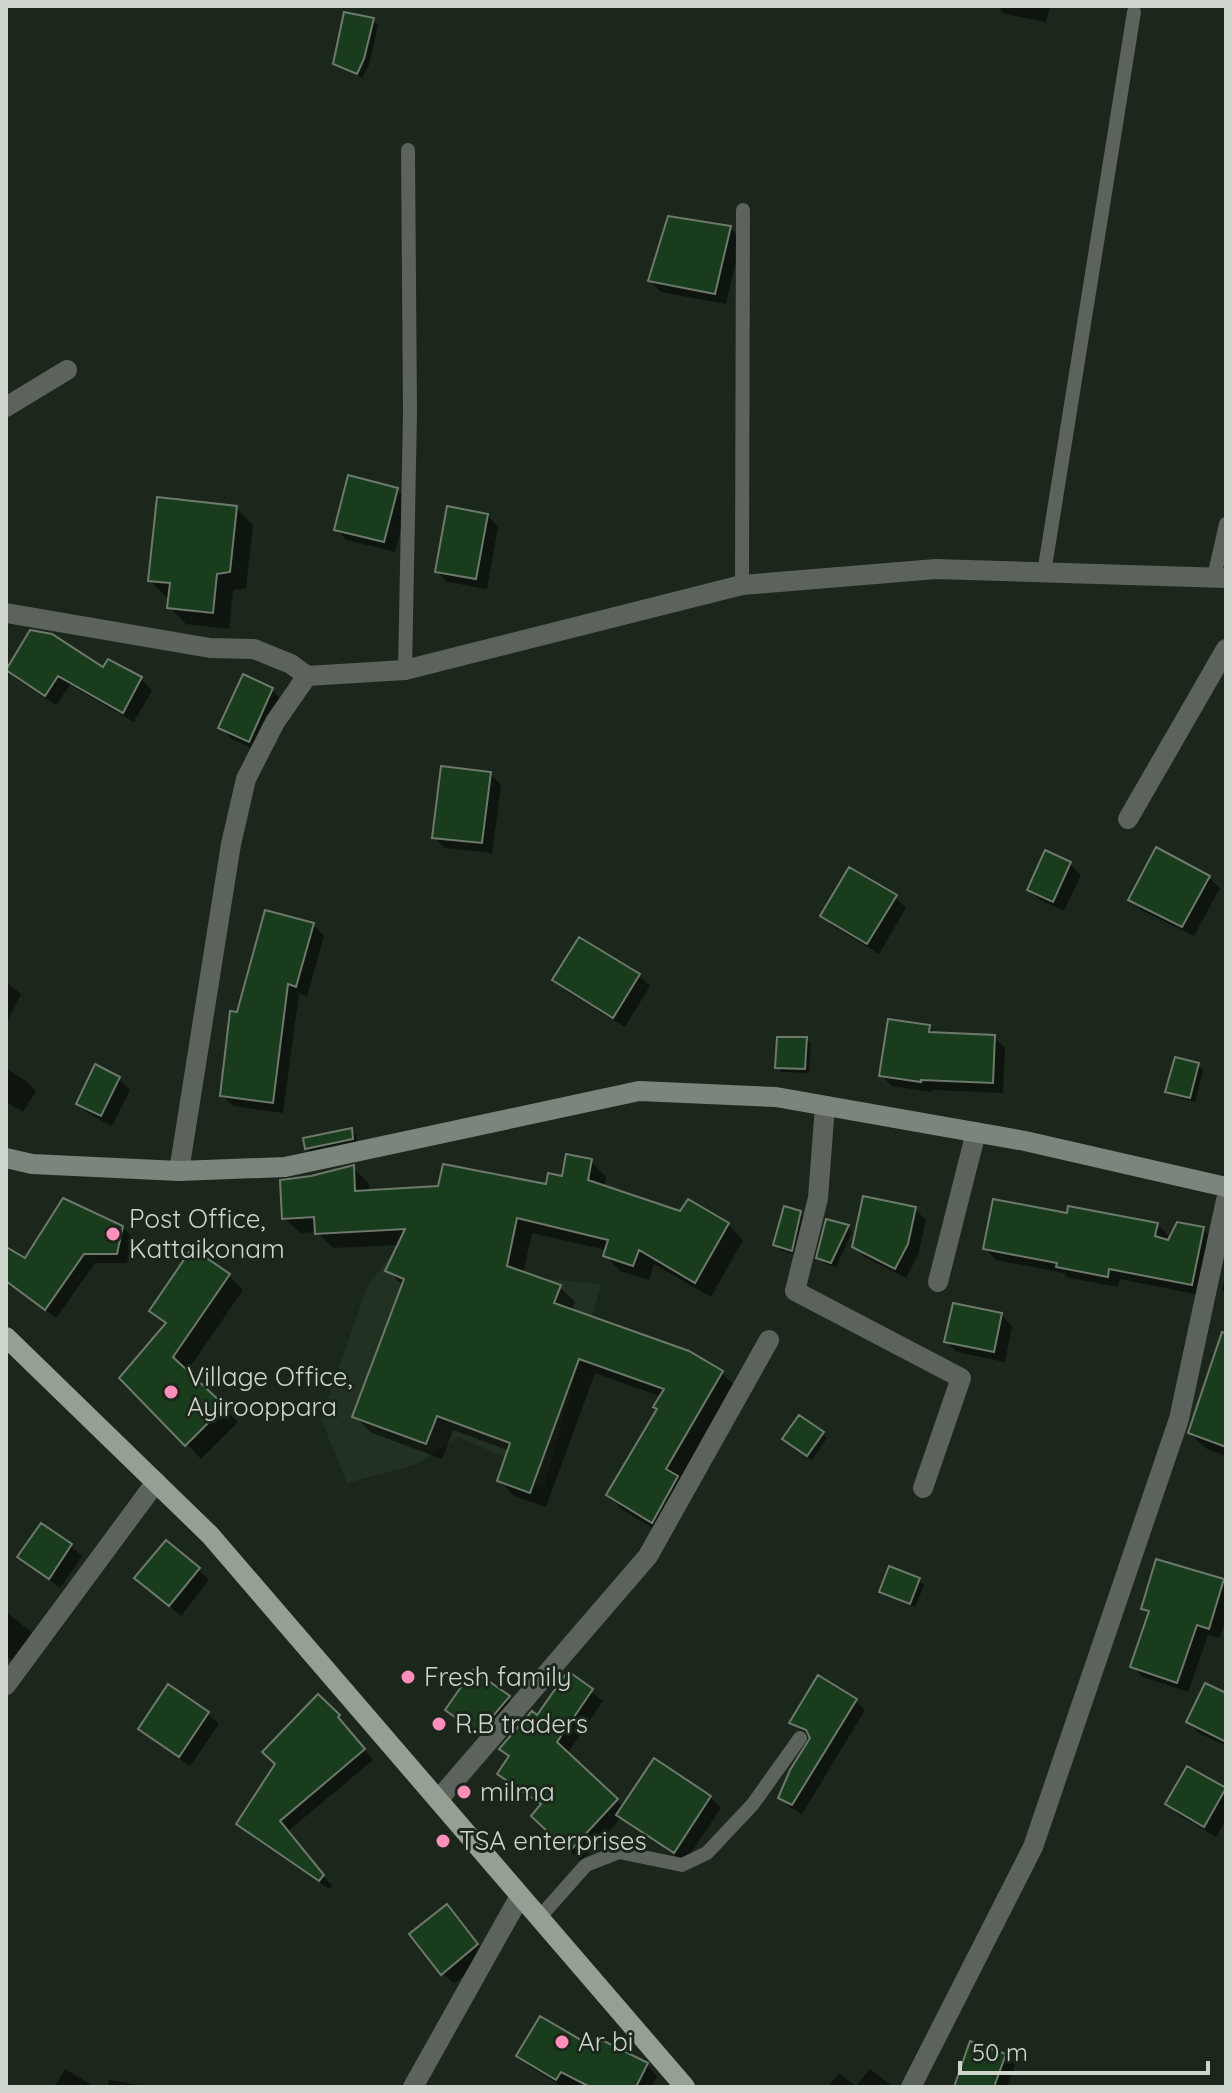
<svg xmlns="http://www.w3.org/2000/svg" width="1232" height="2093" font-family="Quicksand,sans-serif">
  <rect width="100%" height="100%" fill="#1b271b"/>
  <path fill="#223222" d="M391,1255L493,1274L601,1284L544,1488L521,1483L504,1457L458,1437L417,1464L347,1483L321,1419L367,1287Z"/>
  <path fill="#0007" d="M997,6H1050L1046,22L1005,14Z
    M373,20L378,25L369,65L362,78L335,63Z
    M730,228L741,239L726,304L661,292L650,281Z
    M397,490L408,501L395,552L347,540L336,529Z
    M236,508L253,525L246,588L233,590L229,629L186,624L169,607L170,597H166L150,580Z
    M488,516L498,527L487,589L448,582L437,571Z
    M7,669L103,670L141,679L152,690L134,722L70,685L56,705L18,680Z
    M272,690L283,701L260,752L232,739L221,728Z
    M490,774L501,785L492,853L445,848L434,837Z
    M1070,864L1081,875L1064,911L1040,900L1029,889Z
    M1209,878L1220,888L1194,936L1141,910L1130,900Z
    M895,897L906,908L879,954L833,926L822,915Z
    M313,925L324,936L307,997L299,993L283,1113L233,1106L222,1095L238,1014Z
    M639,976L650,986L625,1027L566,991L555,980Z
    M6,982L21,994L6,1024Z
    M929,1027L936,1034L994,1037L1005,1048L1003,1093L932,1090V1092L892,1086L881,1075Z
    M806,1039L811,1044L809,1073L782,1072L777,1067Z
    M1198,1065L1203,1070L1195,1102L1173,1096L1168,1091Z
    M96,1067L119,1079L130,1090L112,1126L89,1114L78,1104Z
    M6,1068L26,1081L36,1091L23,1112L6,1102Z
    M351,1130L356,1135L357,1144L312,1153L307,1148Z
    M591,1161L606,1177L604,1188L681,1214L728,1224L743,1240L711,1297L654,1264L649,1280L620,1271L605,1255L607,1250L532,1233L523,1274L560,1287L575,1302L572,1311L722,1373L737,1388L668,1537L623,1510L608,1495L659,1410L662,1397L595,1373L546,1507L514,1496L499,1480L510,1451L453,1430L442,1459L370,1432L355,1416L403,1286L387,1270L399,1245L333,1248L317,1232L300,1233L284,1218L353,1168L369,1183V1192L547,1186Z
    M915,1209L926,1220L918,1255L906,1278L865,1257L854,1246Z
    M800,1213L805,1218L796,1255L780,1250L775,1245Z
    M1068,1216L1157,1224L1168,1235L1166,1244L1203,1229L1214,1240L1205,1296L1120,1279L1118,1287L1069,1278L1064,1273L996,1260L985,1249Z
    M122,1227L132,1237L127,1263H95L56,1318L8,1283L6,1287V1249L26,1261Z
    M848,1227L852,1232L836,1267L824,1263L819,1258Z
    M1226,1272V1294L1222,1290Z
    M229,1276L243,1290L186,1373L238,1422L201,1459L122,1378L166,1326L151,1311Z
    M1001,1315L1012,1326L1005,1362L957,1352L946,1341Z
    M1226,1381V1456L1207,1449L1190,1433Z
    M823,1434L827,1438L812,1460L789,1444Z
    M41,1526L71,1546L82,1556L60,1588L20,1557Z
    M199,1570L209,1580L181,1616L148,1588Z
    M919,1580L924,1585L915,1607L886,1596L881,1591Z
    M1223,1581L1226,1584V1617L1220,1638L1208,1635L1188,1692L1143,1677L1132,1666L1150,1614L1144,1608Z
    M6,1612L42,1640L22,1666L6,1656Z
    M474,1673L520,1708L490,1743L447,1710Z
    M568,1674L603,1701L567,1754L624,1808L710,1797L721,1808L685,1862L630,1826L621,1818L581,1861L544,1827L542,1807L510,1785L499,1774Z
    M169,1687L208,1714L219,1724L190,1766L151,1739L140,1729Z
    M1226,1696V1746L1199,1733L1188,1722Z
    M318,1697L348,1726L346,1728L373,1760L287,1832L332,1886L329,1889L248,1834L239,1824Z
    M855,1701L865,1710L802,1814L790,1807L780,1797L812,1740L792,1723Z
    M1188,1768L1226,1790V1820L1216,1837L1179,1815L1168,1804Z
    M447,1906L488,1956L454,1984L443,1973Z
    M593,2050L647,2065L657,2076L652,2087H563L530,2067L519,2056Z
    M1005,2056L1015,2065L1007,2087H956Z
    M65,2069L95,2087H54Z
    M870,2069L893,2087H828L839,2073L856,2086Z
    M109,2080L152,2087H108Z"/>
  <path fill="#193d1c" stroke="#6c796c" stroke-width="2" d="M344,12L374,18L364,59L357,74L333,64Z
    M668,216L731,226L715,294L648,281Z
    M348,475L398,488L384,542L334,530Z
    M157,497L237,506L230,572L217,574L213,613L167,608L170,583L148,581Z
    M447,506L488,514L476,579L435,572Z
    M30,630L52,634L103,667L108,659L142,677L123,713L58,676L45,696L6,670Z
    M243,674L273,688L249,742L218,728Z
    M441,766L491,772L482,843L432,838Z
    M1156,847L1210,876L1182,927L1128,900Z
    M1045,850L1071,862L1053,902L1027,890Z
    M849,867L897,895L867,944L820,916Z
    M265,910L314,923L296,987L288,984L273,1103L220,1096L230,1011L237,1012Z
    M579,937L640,974L613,1018L552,980Z
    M888,1019L930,1025L929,1032L995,1035L993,1083L921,1080V1082L879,1076Z
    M777,1037H807L805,1069L775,1068Z
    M1175,1057L1199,1063L1190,1098L1165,1092Z
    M95,1064L120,1077L101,1116L76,1104Z
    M352,1128L353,1139L305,1149L303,1138Z
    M566,1154L592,1159L588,1180L680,1211L688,1199L729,1223L695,1283L639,1250L633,1266L603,1256L608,1240L517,1218L507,1266L561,1285L554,1303L689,1351L723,1371L666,1469L678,1476L652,1523L606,1495L657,1409L653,1407L664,1389L579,1359L530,1493L497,1481L510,1443L437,1416L426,1444L352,1417L404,1279L385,1271L405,1229L315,1234L314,1217L282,1219L280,1180L311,1176L354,1165L355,1191L438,1186L443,1164L546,1184L548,1173L562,1176Z
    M863,1196L916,1207L908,1244L895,1269L852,1247Z
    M63,1198L123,1226L117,1254H84L45,1310L6,1281V1247L25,1258Z
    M993,1199L1067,1213L1068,1206L1158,1223L1155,1236L1168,1240L1177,1222L1204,1227L1192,1285L1109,1269L1108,1277L1056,1267L1057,1263L983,1249Z
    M784,1206L801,1211L792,1251L773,1245Z
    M826,1219L849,1225L831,1263L816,1258Z
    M192,1248L230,1274L173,1357L225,1406L185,1446L119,1378L166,1323L149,1311Z
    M953,1303L1002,1313L994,1352L944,1342Z
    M1222,1332L1226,1333V1447L1188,1433Z
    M799,1415L824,1432L807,1456L782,1439Z
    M41,1523L72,1544L49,1579L17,1557Z
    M166,1540L200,1568L169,1606L134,1578Z
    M1156,1559L1224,1579L1209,1629L1197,1625L1177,1683L1130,1667L1149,1611L1141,1609Z
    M889,1566L920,1578L910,1604L879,1592Z
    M473,1670L510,1696L478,1734L445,1710Z
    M568,1671L593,1689L557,1742L618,1799L569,1852L531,1816L541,1804L497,1774L509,1756L499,1749L532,1711L537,1715Z
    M818,1675L857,1699L792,1805L778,1798L790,1770L810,1738L806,1730L789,1723Z
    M1205,1683L1226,1693V1742L1186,1722Z
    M168,1684L209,1712L179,1757L138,1729Z
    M318,1694L340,1715L338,1717L365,1749L280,1821L324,1875L319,1881L236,1824L275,1764L262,1752Z
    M654,1758L711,1796L674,1853L616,1815Z
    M1187,1766L1226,1788L1204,1827L1165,1804Z
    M447,1904L478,1944L441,1975L409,1934Z
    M540,2016L593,2047L598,2038L648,2063L636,2087H590L561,2072L556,2080L516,2056Z
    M970,2041L1006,2054L994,2087H954Z"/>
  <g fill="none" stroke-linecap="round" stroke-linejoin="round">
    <path stroke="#5c625c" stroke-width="14" d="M1044,573L1134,12
      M1214,577L1226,524
      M742,585L743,210
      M405,670L410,413L408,150
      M539,1918L586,1865L619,1852L682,1865L707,1853L753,1804L800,1738"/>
    <path stroke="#5c625c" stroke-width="20" d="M6,407L67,370
      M6,613L210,648L254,649L291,664L307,676
      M1128,819L1226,649
      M825,1106L818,1198L795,1291L961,1378L923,1488
      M179,1171L231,844L246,779L275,722L307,676L405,670L742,585L936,569L1226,578
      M938,1282L976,1132
      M6,1685L156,1482
      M438,1800L648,1556L769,1340
      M413,2087L520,1896
      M911,2087L1033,1847L1179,1419L1226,1200"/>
    <path stroke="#7b857c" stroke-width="20" d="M6,1158L32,1164L179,1171L285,1167L639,1091L776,1097L1025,1141L1226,1187"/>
    <path stroke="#94a094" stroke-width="20" d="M6,1337L210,1535L685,2087"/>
  </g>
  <g fill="#ff8eba" stroke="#1b271b" stroke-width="3">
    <circle cx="113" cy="1234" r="8"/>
    <circle cx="171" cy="1392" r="8"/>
    <circle cx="408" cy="1677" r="8"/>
    <circle cx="439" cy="1724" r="8"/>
    <circle cx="464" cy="1792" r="8"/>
    <circle cx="443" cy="1841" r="8"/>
    <circle cx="562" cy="2042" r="8"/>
  </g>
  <g text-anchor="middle" stroke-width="6" stroke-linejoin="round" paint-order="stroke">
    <g font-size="26" fill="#ced6ce" stroke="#1b271b" text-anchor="start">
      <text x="129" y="1228">Post Office,<tspan x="129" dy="30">Kattaikonam</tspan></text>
      <text x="187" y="1386">Village Office,<tspan x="187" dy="30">Ayirooppara</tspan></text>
      <text x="424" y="1686">Fresh family</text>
      <text x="455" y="1733">R.B traders</text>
      <text x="480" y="1801">milma</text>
      <text x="459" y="1850">TSA enterprises</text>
      <text x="578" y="2051">Ar bi</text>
    </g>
  </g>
  <rect width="1232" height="2093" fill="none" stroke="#ced6ce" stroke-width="16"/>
  <path d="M960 2061v12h248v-12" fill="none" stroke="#ced6ce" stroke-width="4"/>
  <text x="972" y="2061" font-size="24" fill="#ced6ce" stroke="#1b271b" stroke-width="6" paint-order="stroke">50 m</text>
</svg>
